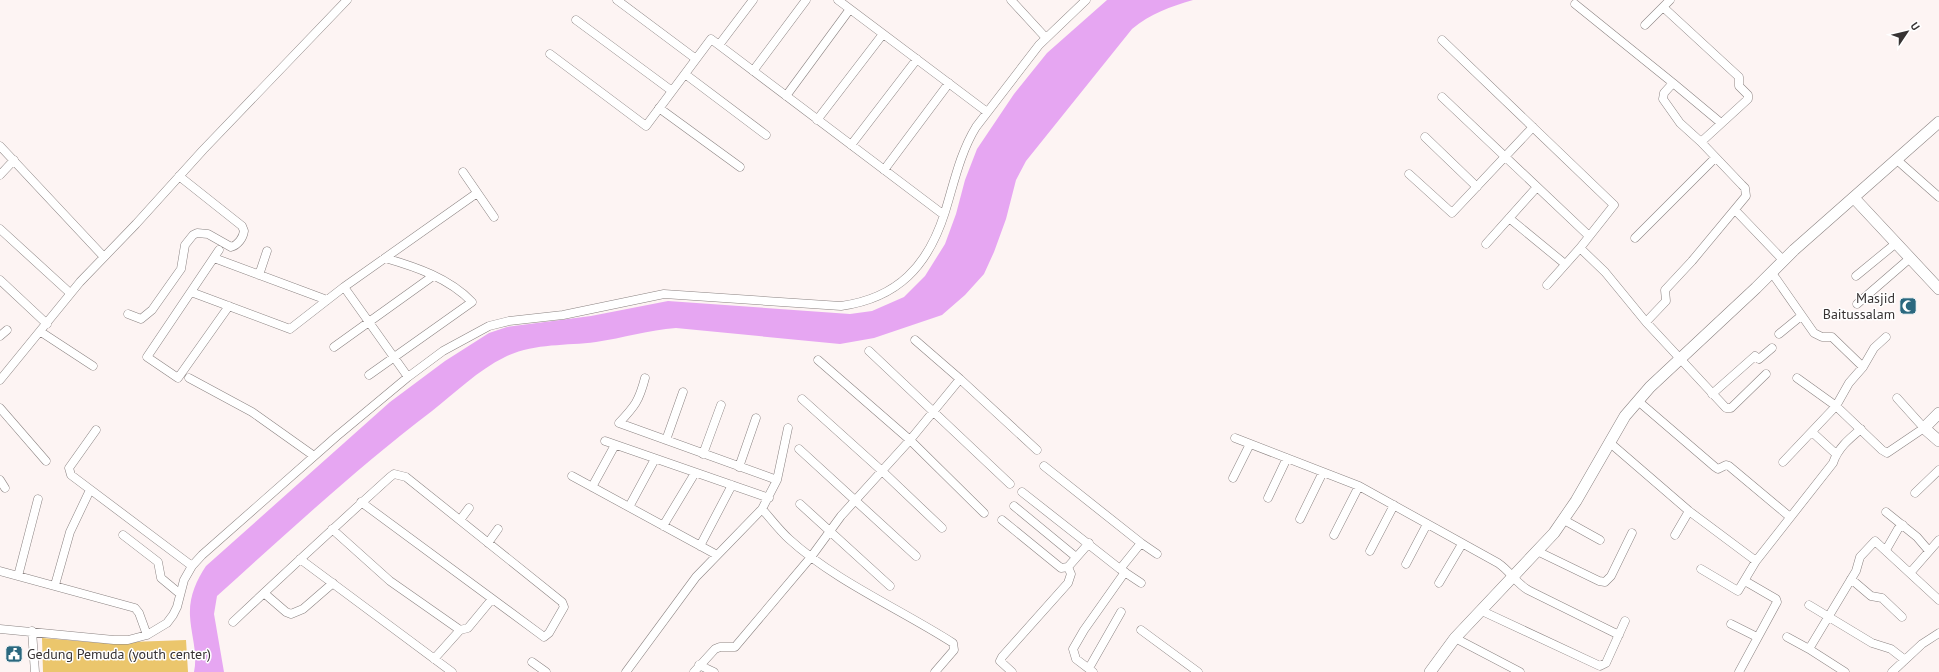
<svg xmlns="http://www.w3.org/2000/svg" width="1939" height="672" font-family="'PT Sans',sans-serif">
  <rect width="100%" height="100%" fill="#fdf4f3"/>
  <path fill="#ebc66c" d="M42,638L103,643L186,640L188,672H43Z"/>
  <path fill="#e6a6f2" d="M1107,0H1193C1170,7 1151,13 1132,29L1026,161L1016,180L1006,219L994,252L984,274L965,295L942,315L874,338L840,344L676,328C649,330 623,338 596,342C565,346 534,343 505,357C478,370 455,393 432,411C357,468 287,533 217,596L214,614L224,672H194C198,653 191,635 190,616C189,597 196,581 206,566L390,402L445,361L489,333L507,327L591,316L668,301L850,314L872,311L904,297L925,276L945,244L956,214L965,180L977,149L1014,94L1047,53Z"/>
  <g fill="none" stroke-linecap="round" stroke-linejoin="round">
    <defs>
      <path id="minor" d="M617,0L696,59
        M838,0L987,112
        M1011,0L1046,38
        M1575,4L1673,83L1664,93L1663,99L1680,123L1701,142
        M576,20L672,91
        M1645,25L1663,7
        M1442,40L1614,205L1580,248
        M719,45L753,0
        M550,54L646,126L711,39L944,215
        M753,71L806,0
        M685,74L766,135
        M1673,83L1721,123
        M786,96L850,9
        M1442,97L1589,236
        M659,108L740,167
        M817,120L883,34
        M1425,137L1477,187
        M851,145L917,59
        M0,146L104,257
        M1897,160L1939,197
        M884,170L949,83
        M463,172L494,217
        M1409,174L1452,213L1533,127
        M0,175L14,160
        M1735,210L1783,260
        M1509,218L1565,264
        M0,229L70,293
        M1635,238L1715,158
        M1486,244L1537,187
        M219,250L147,357L178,378L229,306
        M214,258L327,300
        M1772,273L1814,333L1822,337H1832L1863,367
        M259,275L267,251
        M1856,276L1895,244
        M0,280L47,324
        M1547,285L1580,248L1605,272L1646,322L1726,408H1731L1766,374
        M344,287L408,377
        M191,292L290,329L344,287L477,193
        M1857,304L1909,259
        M128,314L141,319L152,310L181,269L185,245L193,235L197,233L208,234L231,247C238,245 243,238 244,231L242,226L179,176
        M1646,322L1666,301L1665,290L1692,261L1746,196L1745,188L1742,185L1701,142L1748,99V95L1739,86V77L1663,7L1670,0
        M41,332L93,366
        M1779,334L1801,316
        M0,336L7,330
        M915,340L960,379L1037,450
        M334,347L433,276
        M869,351L1010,484
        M818,360L910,440L984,513
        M369,375L472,302C449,278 416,267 385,258
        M189,378L252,412L314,456
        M645,378C639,401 635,406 619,423L777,480
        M1797,378L1836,406L1882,450L1887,453L1924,428L1897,398
        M0,380L80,282L136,224L203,150L347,0
        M1712,394L1755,356L1759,359L1772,348
        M802,399L882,471L942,528
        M1638,401L1715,467L1718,469L1726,465L1729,466L1790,517
        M0,408L46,461
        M96,430L69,468L71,475L192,566
        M1812,432L1836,454
        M1235,438L1359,486L1498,563C1510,571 1516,583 1528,590L1619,635
        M666,440L683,392
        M605,441L769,498
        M1609,442L1689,511L1756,561
        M799,449L916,556
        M703,454L721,405
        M1783,462L1836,406L1849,383L1863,367L1874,348L1886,337
        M1044,466L1141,543L1120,569
        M739,467L756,418
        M572,476L717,555
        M1233,478L1250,444
        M0,480L5,488
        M592,487L615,445
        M1022,492L1120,569L1141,583
        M1915,493L1939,470
        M1268,498L1287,458
        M800,504L890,586
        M1014,506L1076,557
        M629,507L655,459
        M762,509C771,519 779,530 789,539C835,581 900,609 953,643L954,650L935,672
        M1886,512L1917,537L1929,551
        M1300,519L1323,472
        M460,520L469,508
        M1002,520L1061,568L1068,567L1089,543
        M1564,520L1600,540
        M663,526L695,473
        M332,529L390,581L460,630L468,628L492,599
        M123,535L158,562L161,578L179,593
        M1334,535L1359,486
        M1675,535L1689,511
        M488,543L498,529
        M1141,543L1157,554
        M700,546L732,485
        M1886,550L1898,529L1903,525
        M1370,551L1394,505
        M1537,551L1599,581L1605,582L1611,576L1632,533
        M300,559L452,672
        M1406,564L1427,524
        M1701,569L1738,591L1756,561L1833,463C1838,448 1849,439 1861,429
        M0,571L135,608L139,613L147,635
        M1910,573L1939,540
        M18,576L38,499
        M1851,579L1871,596L1882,598L1902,617
        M1439,583L1462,544
        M55,585L70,532L90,490
        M264,593L286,612L291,614L303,609L333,583
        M1809,605L1872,643L1891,649L1905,660
        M1482,611L1600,666L1606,663L1625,621
        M233,622C285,573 337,525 390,477L394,474L406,477L562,602L564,607L549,633L544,637L540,634L361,502
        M1731,624L1757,637
        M0,629L114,640H128L147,635L167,623L173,615L177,607L184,580L192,566L202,555L337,436L408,377L443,351L489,326L509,321L563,315L664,294L841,306C898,298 928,266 945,212C954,183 960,153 976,127L1039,45L1086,0
        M1141,630L1198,672
        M32,631L35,672
        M1787,637L1809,649
        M1455,638L1520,672
        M434,659L460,630
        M532,662L546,672
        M699,665L714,672
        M1089,668L1121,612
        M626,672L696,577L762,509L777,480L788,428
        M694,672L715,649L720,647H735L811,557L841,516L910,440L960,379
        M1012,672L1000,661L1002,657L1068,583L1071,574L1068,567
        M1093,672L1076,659L1073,649L1084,630L1125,572
        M1739,672L1777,602L1776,599L1745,581
        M1845,672L1809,649L1856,571L1860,557L1875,541L1939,600
        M1892,672L1922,644L1939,633"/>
      <path id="tertiary" d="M1854,198L1939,289
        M1939,413L1924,428L1939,441
        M1430,672L1455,638L1554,533L1576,501L1625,416L1650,387L1756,288L1794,250L1939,122"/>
    </defs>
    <use href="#minor" stroke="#8b8382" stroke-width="9"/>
    <use href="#tertiary" stroke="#8b8382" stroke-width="12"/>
    <use href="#minor" stroke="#fff" stroke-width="8"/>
    <use href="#tertiary" stroke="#fff" stroke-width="11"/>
  </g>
  <defs>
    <symbol id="mosque-square" viewBox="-11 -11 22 22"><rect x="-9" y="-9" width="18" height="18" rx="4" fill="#2b687f" stroke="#fff"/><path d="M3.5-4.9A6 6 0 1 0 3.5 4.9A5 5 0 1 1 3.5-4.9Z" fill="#fff"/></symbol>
    <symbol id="civic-square" viewBox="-11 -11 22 22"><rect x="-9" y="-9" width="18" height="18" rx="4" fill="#2b687f" stroke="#fff"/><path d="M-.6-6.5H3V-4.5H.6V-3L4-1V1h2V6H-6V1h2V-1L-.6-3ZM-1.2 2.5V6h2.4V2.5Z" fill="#fff"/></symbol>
  </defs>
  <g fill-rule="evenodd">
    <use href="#mosque-square" x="1898" y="296" width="20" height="20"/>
    <use href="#civic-square" x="4" y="644" width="20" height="20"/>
  </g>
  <g text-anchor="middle" stroke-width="3" stroke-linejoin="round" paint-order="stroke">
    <g font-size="14" fill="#373333" stroke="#fff" text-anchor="end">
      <text x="1895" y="303">Masjid<tspan x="1895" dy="16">Baitussalam</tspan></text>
      <text x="27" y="659" text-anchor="start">Gedung Pemuda (youth center)</text>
    </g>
  </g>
  <g transform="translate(1907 32) rotate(55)" stroke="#ffffff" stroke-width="3" paint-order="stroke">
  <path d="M0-3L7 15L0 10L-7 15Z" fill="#373333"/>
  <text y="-6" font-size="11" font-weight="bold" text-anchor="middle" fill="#373333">U</text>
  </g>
</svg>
